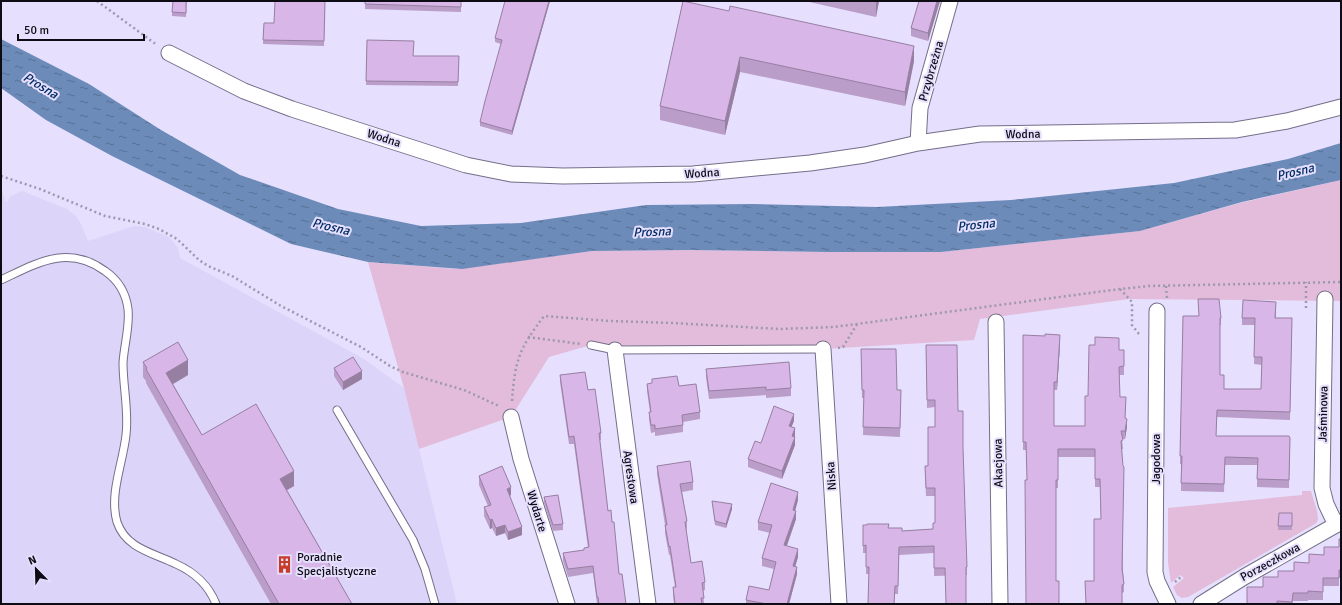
<svg xmlns="http://www.w3.org/2000/svg" width="1342" height="605" font-family="Signika,sans-serif">
  <defs>
    <pattern id="water-ripples" width="26" height="14" patternUnits="userSpaceOnUse"><rect width="26" height="14" fill="#6c8bb9"/><path d="M2 4q2-2 4 0t4 0M15 11q2-2 4 0t4 0" fill="none" stroke="#577095"/></pattern>
  </defs>
  <rect width="100%" height="100%" fill="#e6dffd"/>
  <path fill="#dcd4f9" d="M1,188L6,203L11,196L22,191L67,209L76,216L82,226L88,241L134,226L145,227L169,237L178,248L180,258L364,359L404,388L457,604H1Z"/>
  <path fill="#e2bcda" d="M1341,180V301L1129,299L980,319L974,340L823,349L591,345L549,357L511,417L419,449L404,388L368,262L457,269L592,251L690,250L828,252H941L1140,231L1240,203Z
    M1302,491H1311L1317,511L1318,519L1317,522L1315,524L1188,597L1182,598L1177,595L1173,587L1184,578L1180,575L1171,583L1168,563V508L1302,495Z"/>
  <path fill="url(#water-ripples)" d="M1,39L89,84L161,130L240,175L338,209L421,226L521,223L646,205L752,204L877,207L1011,200L1174,183L1288,159L1341,143V180L1242,202L1140,231L941,252H828L690,250L592,251L462,269L368,262L291,244L112,156L46,120L1,88Z"/>
  <g fill="none" stroke-linecap="round" stroke-linejoin="round">
    <defs>
      <path id="lane" d="M1,280C37,263 68,244 105,271C118,280 126,293 128,309C130,327 124,345 123,363C123,387 129,411 126,435C123,463 109,494 117,522C126,549 154,553 176,564C194,572 209,586 216,604
        M591,345L615,350L823,349
        M337,410L413,540L425,569L435,604"/>
      <path id="street" d="M169,53L244,91L292,109L466,165L511,174L563,176L693,174L810,163L865,155L918,143L980,134L1235,130L1287,121L1341,107
        M918,143L920,108L950,1
        M1325,299L1322,488L1326,504L1336,525
        M1157,311L1155,572L1157,581L1168,604
        M996,322L1000,604
        M823,349L839,604
        M615,350L648,604
        M511,417L521,459L567,604
        M1201,604L1244,577L1341,522"/>
    </defs>
    <use href="#lane" stroke="#746e89" stroke-width="9"/>
    <use href="#street" stroke="#746e89" stroke-width="17"/>
    <path stroke="#9e98af" stroke-width="2.5" stroke-dasharray="2 3" stroke-linecap="butt" d="M97,1L157,45
      M1,176L40,189L105,216L145,224L159,229L177,239L199,260L208,266L232,276L281,306L361,347L390,366L403,372L464,390L499,406
      M1166,286L1167,298
      M1120,289L1132,302V325L1139,334
      M1306,308V282
      M528,337L581,344
      M838,348L843,347L857,324
      M512,401C515,360 519,349 544,316L610,321L672,323L780,329L834,327L1120,289L1149,286L1341,282
      M1175,582L1182,576"/>
    <use href="#lane" stroke="#fff" stroke-width="7"/>
    <use href="#street" stroke="#fff" stroke-width="15"/>
  </g>
  <path fill="#ba9dc8" d="M187,1L186,17L172,16V12Z
    M325,1L324,46L263,44L264,23H274Z
    M365,1H461V12L365,9Z
    M550,1L512,135L480,126V122L501,44L495,42V38Z
    M683,1L914,61L905,106L740,72L725,135L660,120V106Z
    M805,1H879L876,17Z
    M919,1H940L928,41L911,36V28Z
    M367,40L413,56H459L458,86L366,85Z
    M1276,309V318H1292L1290,420L1217,417L1216,436L1290,438L1289,488L1257,487V465H1225L1224,492L1181,491V464H1180V456L1183,316L1221,318V325H1220V375L1224,389H1261L1262,365L1254,364L1255,325H1242V318Z
    M1023,335L1060,344L1057,390H1054V426H1085L1088,396L1119,350H1124V375H1119L1120,397L1126,405L1125,418L1127,427L1125,439H1122L1123,449H1122L1123,570L1124,584V592L1122,593L1094,581L1101,519L1100,487H1095V457H1058V488H1056V581L1059,604L1027,480L1026,450H1023Z
    M926,345L958,411L963,450L967,575L934,576V553L899,555L898,594H895L894,604H868L869,574H866V553H863V546L888,528L902,531L933,529L935,523V496H926L925,474V466H928L935,427V407L927,408Z
    M861,349L897,390H901L900,437L863,435L864,398H862Z
    M143,362L188,375L173,384L202,435L294,486L287,490L352,604H271L146,383V381L143,377Z
    M334,368L362,379L343,390L334,376Z
    M706,369L791,388V396L766,398V395L709,399L706,377Z
    M560,375L588,390L601,433V440H600L608,511L619,574L626,604H597L593,573L568,577L563,561V553L584,550L588,548L574,444H569L560,382Z
    M652,379L679,386L700,412V419L683,422V432L655,436V432L651,433L649,419V412H650L647,391V384L652,383Z
    M794,421L791,427L795,436V445L782,479L748,467V459Z
    M657,466L693,482V490L682,492L687,521V529L686,530L691,563L705,582V590L703,591L704,604H674L673,595V587H675L670,555H669L665,533V525L657,474Z
    M479,476L511,495L510,496L522,535L508,540L505,533L496,536L492,528L490,529L484,516V507L488,506L479,485Z
    M544,497L563,524V530L553,531L544,503Z
    M798,500L795,511L796,519L787,546L798,557L795,566L797,574L789,604H746V600L769,590L774,569L762,566V558L770,533L758,530V522Z
    M712,501L732,509L726,528L715,525Z
    M1279,513H1292V530H1278Z
    M1341,539V578H1339V586H1323V600H1308V601H1293V604H1247L1263,587L1278,577L1294,571L1339,547Z"/>
  <path fill="#977fa2" d="M549,1H550L512,135V131Z
    M876,1H879L876,17Z
    M937,1H940L928,41V33Z
    M914,46V61L905,106V92Z
    M740,57V72L725,135V121Z
    M1060,335V344L1057,390V382Z
    M188,360V375L166,388V373Z
    M362,371V379L343,390V382Z
    M794,414V421L789,433V426Z
    M1127,419V427L1125,439V431Z
    M795,428V436L792,444V436Z
    M795,437V445L782,479V471Z
    M294,471V486L280,494V479Z
    M511,487V495L507,497V489Z
    M798,492V500L793,518V510Z
    M732,504V509L726,528V524Z
    M796,511V519L784,553V545Z
    M492,519V528L490,529V520Z
    M505,525V533L496,536V528Z
    M522,527V535L508,540V532Z
    M798,549V557L793,574V566Z
    M797,567V574L789,604H787Z"/>
  <path fill="#d8b6e8" stroke="#977fa2" d="M173,1H186V13L172,12Z
    M275,1H325L324,41L263,40L264,23H274Z
    M365,1H461V7L365,4Z
    M505,1H549L512,131L480,122L485,101L502,40L495,38Z
    M683,1L729,11L730,6L914,46L905,92L740,57L725,121L660,106Z
    M919,1H937L928,33L911,28Z
    M367,40L414,41L413,56H459L458,82L366,81Z
    M1198,299H1219L1221,318H1220V375H1224V389H1261L1262,357H1254L1255,318H1242L1243,300L1276,302L1275,318H1292L1290,412L1217,410L1216,436H1289L1290,438L1289,480L1257,479L1258,458L1225,457L1224,484L1181,483L1182,456H1180L1183,316H1199Z
    M1045,334L1060,335L1057,382H1054V426H1085V396H1088L1089,345H1095V337L1119,338V350H1124V366L1119,367L1120,397H1126L1125,418L1127,419L1125,431H1121L1123,440L1121,441L1123,466L1124,467L1122,569L1124,584L1122,585V604H1086L1085,581H1094V519H1101L1100,479H1095V449H1058V480H1056V581H1059V604H1026L1025,480H1027L1026,442H1023V335L1045,336Z
    M178,342L188,360L166,373L202,435L256,404L294,471L280,479L352,604H279L146,369L147,368L143,362Z
    M926,345H957L958,411H963V448L967,567H966V604H946L945,568H934V546L899,547L898,586H895L894,604H868L869,567H866V545L863,546V525H867V524H889L888,528H902V531L933,529V523H935V488H926L925,466H928V427H935V400H927Z
    M861,349H896L897,390H901L900,428L863,427L864,390H862Z
    M353,357L362,371L343,382L334,368Z
    M789,362L791,388L766,390V387L709,391L706,369Z
    M585,372L588,390L595,389L601,433H599L608,511L611,510L612,522H614L619,574H622L626,604H599L598,597H597L593,566L568,569L563,553L584,550V548L589,547L574,436L569,437L560,375Z
    M677,376L679,386L696,384L700,412L682,415L683,425L655,429V425H651L649,412H651L647,384L652,383V379Z
    M774,406L794,414L789,426L795,428L792,436L795,437L782,471L748,459L755,441L761,443Z
    M690,461L693,482L680,484L687,521L685,522L691,563L702,561L705,582L702,583L704,598H701L702,604H675L673,587H676L670,546L669,547L665,525H667L657,466Z
    M502,466L511,487L507,489L522,527L508,532L505,525L496,528L492,519L490,520L484,507L491,505L479,476Z
    M771,483L798,492L793,510L796,511L784,545L798,549L793,566L797,567L787,604H789H767L746,600L749,586L769,590L776,562L762,558L772,525L758,522Z
    M558,495L563,524L553,525L544,497Z
    M712,501L732,504L726,524L715,521Z
    M1279,513H1292V526H1278Z
    M1339,539H1341V570H1339V578H1323V592L1308,591V593H1293L1292,602L1277,601V604H1247V587H1263V577H1278V571H1294V562L1309,563V554L1324,555V547H1339Z"/>
  <defs>
    <symbol id="building-bare" viewBox="-9 -9 18 18"><path d="M-4-6H4V6H1V3H-1V6H-4ZM-2.5-4.3h1.7v1.8h-1.7ZM.8-4.3h1.7v1.8H.8ZM-2.5-1h1.7V.8h-1.7ZM.8-1h1.7V.8H.8Z" fill="#c73b28" stroke="#e6dffd" stroke-width="2.5" paint-order="stroke"/></symbol>
  </defs>
  <g fill-rule="evenodd">
    <use href="#building-bare" x="272" y="552" width="25" height="25"/>
  </g>
  <g text-anchor="middle" stroke-width="4" stroke-linejoin="round" paint-order="stroke">
    <g font-size="12" fill="#0d0b14" stroke="#e6dffd">
      <text transform="translate(931 71) rotate(-74)" y="4">Przybrzeżna</text>
      <text transform="translate(1023 134) rotate(-1)" y="4">Wodna</text>
      <text transform="translate(384 138) rotate(18)" y="4">Wodna</text>
      <text transform="translate(702 173) rotate(-4)" y="4">Wodna</text>
      <text transform="translate(1323 414) rotate(-89)" y="4">Jaśminowa</text>
      <text transform="translate(1156 459) rotate(-90)" y="4">Jagodowa</text>
      <text transform="translate(998 463) rotate(-91)" y="4">Akacjowa</text>
      <text transform="translate(831 476) rotate(-94)" y="4">Niska</text>
      <text transform="translate(631 477) rotate(82)" y="4">Agrestowa</text>
      <text transform="translate(537 511) rotate(73)" y="4">Wydarte</text>
      <text transform="translate(1270 562) rotate(-29)" y="4">Porzeczkowa</text>
    </g>
    <g font-size="12" fill="#0d0b14" stroke="#e6dffd" text-anchor="start">
      <text x="297" y="561">Poradnie<tspan x="297" dy="14">Specjalistyczne</tspan></text>
    </g>
    <g font-size="13" font-style="italic" fill="#012c63" stroke="#e6dffd">
      <text transform="translate(41 85) rotate(31)" y="5">Prosna</text>
      <text transform="translate(1295 171) rotate(-13)" y="5">Prosna</text>
      <text transform="translate(976 224) rotate(-6)" y="5">Prosna</text>
      <text transform="translate(331 226) rotate(13)" y="5">Prosna</text>
      <text transform="translate(652 231) rotate(-2)" y="5">Prosna</text>
    </g>
  </g>
  <rect width="1342" height="605" fill="none" stroke="#0d0b14" stroke-width="4"/>
  <g transform="translate(36 569) rotate(337)" stroke="#e6dffd" stroke-width="3" paint-order="stroke">
  <path d="M0-3L7 15L0 10L-7 15Z" fill="#0d0b14"/>
  <text y="-6" font-size="11" font-weight="bold" text-anchor="middle" fill="#0d0b14">N</text>
  </g>
  <path d="M18 34v6h126v-6" fill="none" stroke="#0d0b14" stroke-width="2"/>
  <text x="24" y="34" font-size="12" fill="#0d0b14" stroke="#e6dffd" stroke-width="3" paint-order="stroke">50 m</text>
</svg>
